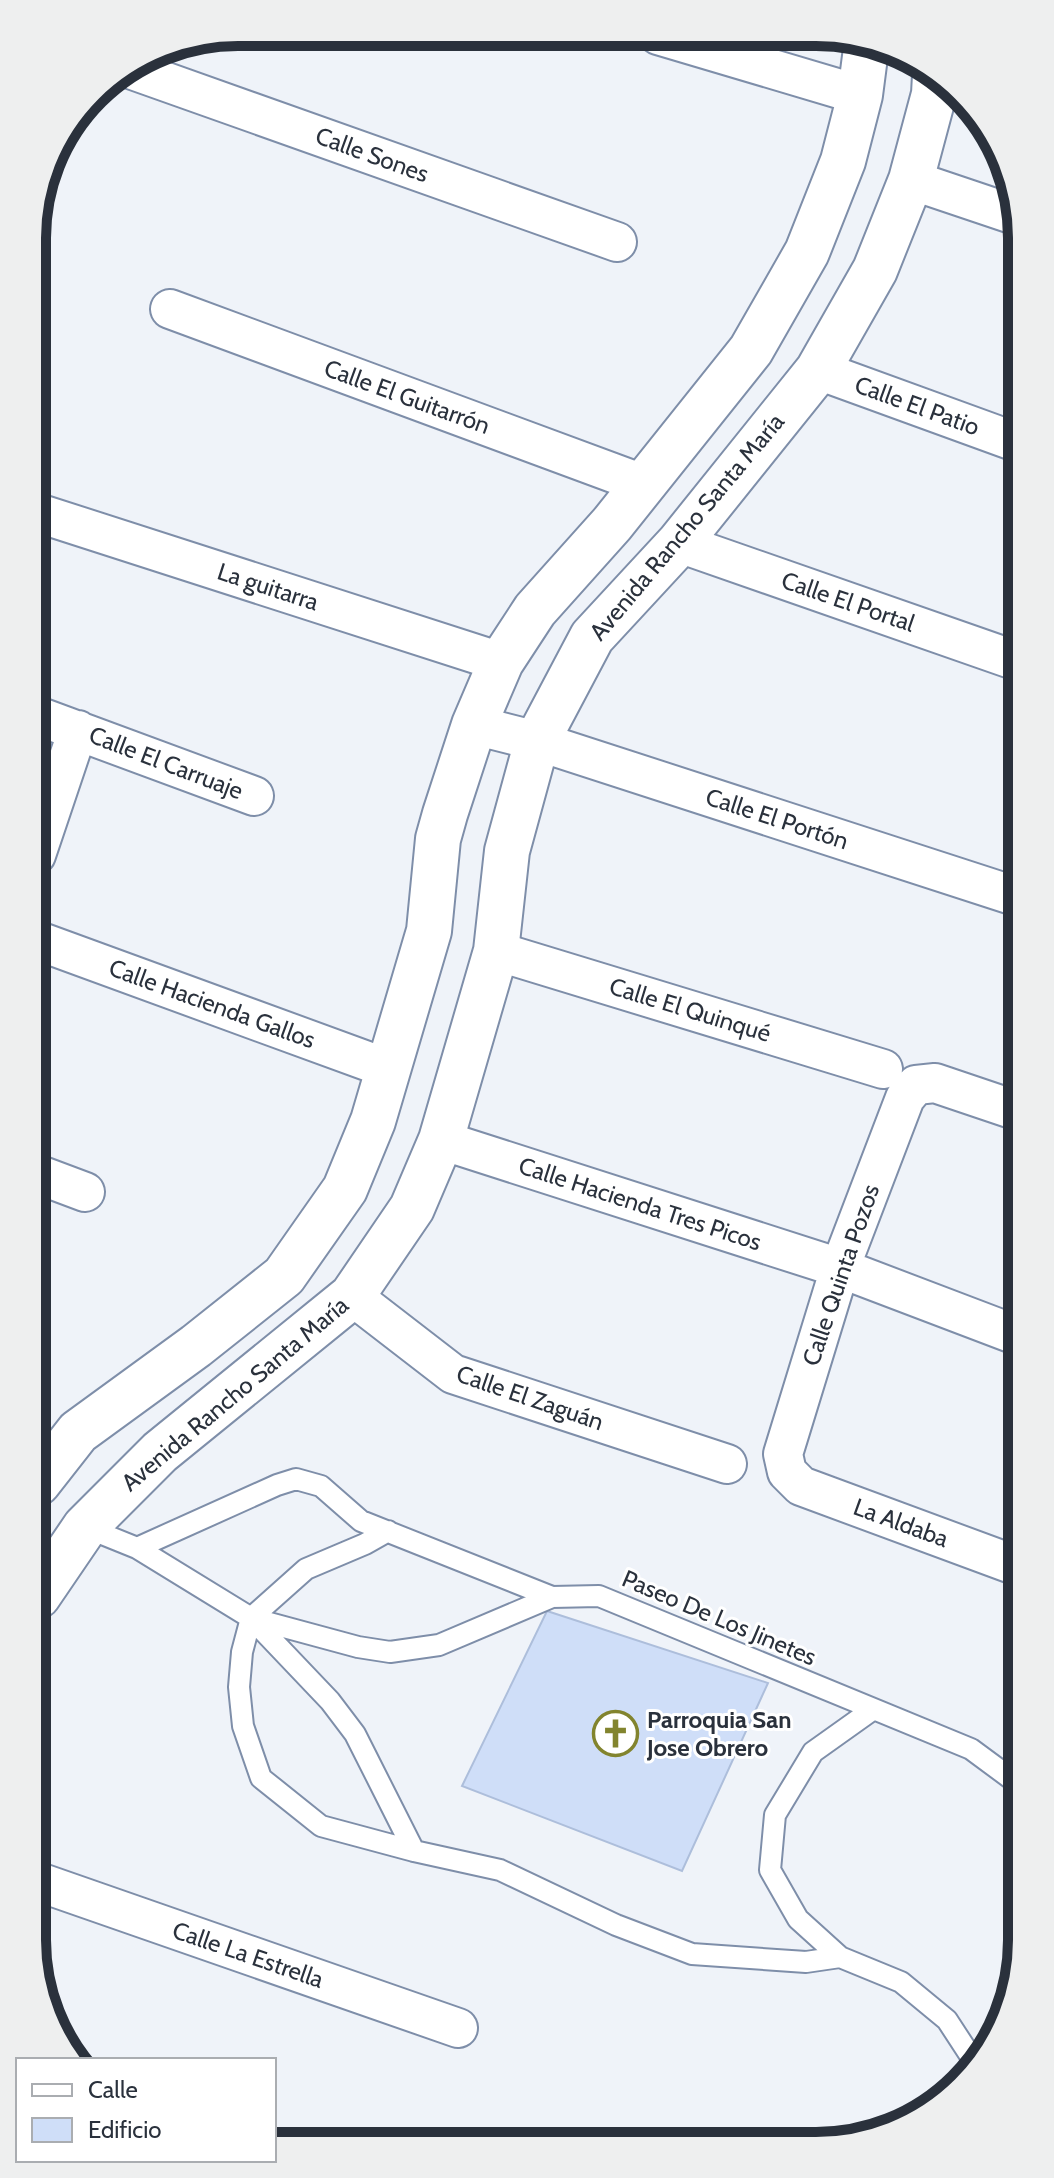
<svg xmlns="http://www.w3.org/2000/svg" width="1054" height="2178" font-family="Cabin,sans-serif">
  <rect width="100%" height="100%" fill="#eff3f9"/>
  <path fill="#cfdef8" stroke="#adbedb" stroke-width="2" d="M547,1611L768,1683L682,1871L462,1786Z"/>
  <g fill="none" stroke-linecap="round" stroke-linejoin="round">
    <defs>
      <path id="service" d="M85,1527L137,1548L277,1485L296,1479L321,1486L361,1521L552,1597L599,1596L971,1749L1021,1786
        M388,1531L365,1544L306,1569L251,1618L330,1701L355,1734L414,1851
        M137,1548L251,1618L358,1647L390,1652L439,1645L552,1597
        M251,1618L242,1652L239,1687L243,1726L261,1778L321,1826L414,1851L500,1870L616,1925L692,1954L806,1962L840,1957L901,1982L947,2020L977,2066
        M840,1957L798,1919L770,1870L775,1815L813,1752L872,1710"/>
      <path id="minor" d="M658,35L860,95
        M127,68L617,242
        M911,180L1015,215
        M170,309L643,484
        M818,370L1016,442
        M35,512L501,662
        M679,543L1017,661
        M35,715L254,796
        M474,725L537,741L1018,897
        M36,855L78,730
        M36,940L389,1069
        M496,951L883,1069
        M1018,1111L935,1083L916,1085L905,1098L840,1268L783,1454L787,1472L801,1486L1020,1567
        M441,1140L840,1268L1019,1336
        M37,1174L85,1192
        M352,1296L453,1374L727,1464
        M39,1882L458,2028"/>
      <path id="tertiary" d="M38,1483L78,1432L196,1346L284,1276L345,1189L373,1121L429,931L438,839L445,814L474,725L501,662L535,610L612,524L751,350L807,252L843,161L860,95L867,41
        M38,1596L85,1527L160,1452L352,1296L412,1208L441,1140L496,951L507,851L537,741L592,637L679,543L818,370L875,270L911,180L934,94L935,75"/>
    </defs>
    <use href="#service" stroke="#7e8ea9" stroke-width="24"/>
    <use href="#minor" stroke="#7e8ea9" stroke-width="42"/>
    <use href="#tertiary" stroke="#7e8ea9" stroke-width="48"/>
    <use href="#service" stroke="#fff" stroke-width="20"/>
    <use href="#minor" stroke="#fff" stroke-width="38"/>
    <use href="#tertiary" stroke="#fff" stroke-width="44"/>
  </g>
  <defs>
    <symbol id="church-ring" viewBox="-11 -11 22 22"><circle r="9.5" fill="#fff" stroke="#82842e" stroke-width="1.5"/><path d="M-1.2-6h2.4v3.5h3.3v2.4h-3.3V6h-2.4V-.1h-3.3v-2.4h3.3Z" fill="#82842e"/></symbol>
  </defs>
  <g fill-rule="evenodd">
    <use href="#church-ring" x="590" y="1708" width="51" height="51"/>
  </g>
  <g text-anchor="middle" stroke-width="6" stroke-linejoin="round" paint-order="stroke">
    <g font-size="24" fill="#2a313c" stroke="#fff">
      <text transform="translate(372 155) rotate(20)" y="8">Calle Sones</text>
      <text transform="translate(407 397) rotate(20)" y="8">Calle El Guitarrón</text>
      <text transform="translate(917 406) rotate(20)" y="8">Calle El Patio</text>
      <text transform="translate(687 527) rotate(-50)" y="8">Avenida Rancho Santa María</text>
      <text transform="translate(268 587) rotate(18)" y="8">La guitarra</text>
      <text transform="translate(848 602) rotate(19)" y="8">Calle El Portal</text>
      <text transform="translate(166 763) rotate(21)" y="8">Calle El Carruaje</text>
      <text transform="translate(777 819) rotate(18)" y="8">Calle El Portón</text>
      <text transform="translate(212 1004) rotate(20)" y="8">Calle Hacienda Gallos</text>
      <text transform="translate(690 1010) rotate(17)" y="8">Calle El Quinqué</text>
      <text transform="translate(640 1204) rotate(18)" y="8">Calle Hacienda Tres Picos</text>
      <text transform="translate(841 1275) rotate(-71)" y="8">Calle Quinta Pozos</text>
      <text transform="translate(235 1394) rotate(-40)" y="8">Avenida Rancho Santa María</text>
      <text transform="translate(530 1398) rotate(19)" y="8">Calle El Zaguán</text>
      <text transform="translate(901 1523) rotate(20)" y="8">La Aldaba</text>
      <text transform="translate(719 1618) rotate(23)" y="8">Paseo De Los Jinetes</text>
      <text transform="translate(248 1955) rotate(19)" y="8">Calle La Estrella</text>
    </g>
    <g font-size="24" font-weight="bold" fill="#2a313c" stroke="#fff" text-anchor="start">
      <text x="647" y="1728">Parroquia San<tspan x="647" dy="28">Jose Obrero</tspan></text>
    </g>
  </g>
  <path d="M0 0H1054V2178H0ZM238 46H816A192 192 0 0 1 1008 238V1940A192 192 0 0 1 816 2132H238A192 192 0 0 1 46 1940V238A192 192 0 0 1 238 46Z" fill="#eeefef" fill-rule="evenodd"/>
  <path fill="none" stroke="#2a313c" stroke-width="10" d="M238 46H816A192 192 0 0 1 1008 238V1940A192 192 0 0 1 816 2132H238A192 192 0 0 1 46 1940V238A192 192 0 0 1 238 46Z"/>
  <rect x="16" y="2058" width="260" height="104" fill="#ffffff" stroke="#aaadb1" stroke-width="2"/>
  <rect x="32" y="2084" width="40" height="12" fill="#ffffff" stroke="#aaadb1" stroke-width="2"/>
  <text x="88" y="2098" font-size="24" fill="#2a313c">Calle</text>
  <rect x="32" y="2118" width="40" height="24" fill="#cfdef8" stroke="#aaadb1" stroke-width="2"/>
  <text x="88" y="2138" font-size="24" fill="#2a313c">Edificio</text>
</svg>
